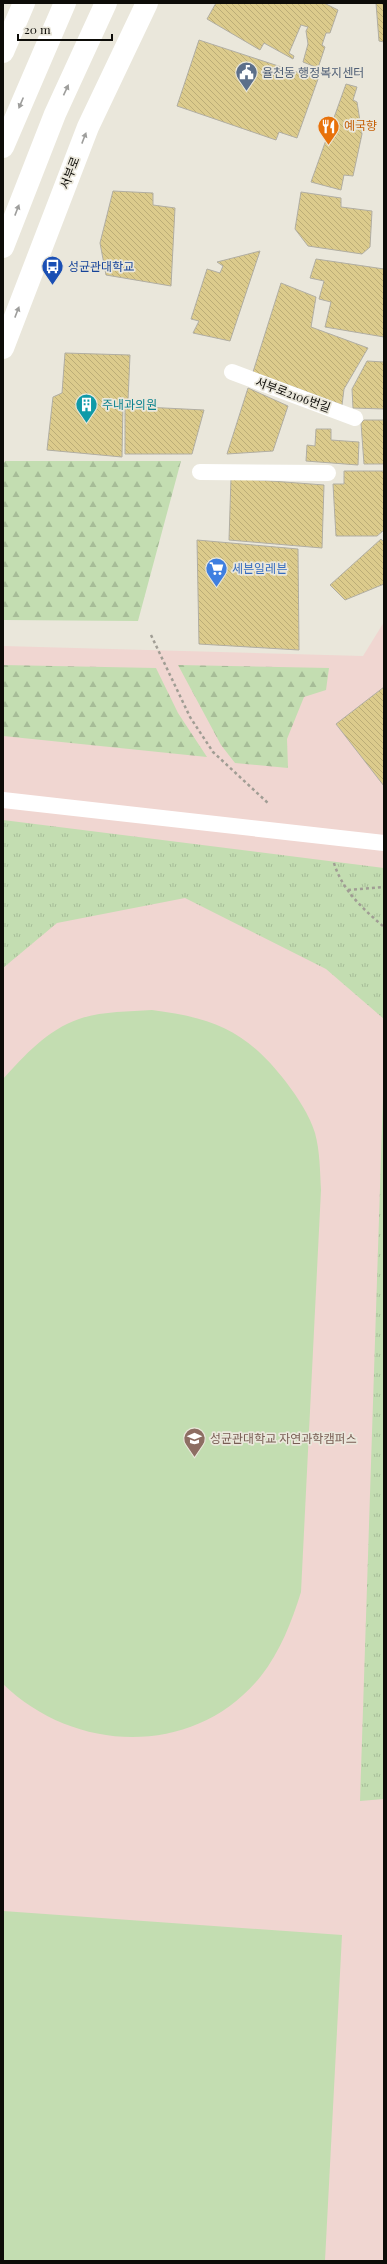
<svg xmlns="http://www.w3.org/2000/svg" width="387" height="2264" font-family="'Playfair Display','Noto Sans KR',serif">
  <defs>
    <pattern id="forest-firs" width="22" height="20" patternUnits="userSpaceOnUse"><rect width="22" height="20" fill="#c3ddb1"/><path d="M5 1l3.5 6h-7zM16 11l3.5 6h-7z" fill="#a6bc97"/></pattern>
    <pattern id="park-tufts" width="24" height="20" patternUnits="userSpaceOnUse"><rect width="24" height="20" fill="#c3ddb1"/><path d="M3 7l-1-3M5 7V3M7 7l1-3M15 17l-1-3M17 17v-4M19 17l1-3" fill="none" stroke="#a6bc97"/></pattern>
    <pattern id="building-back-hatch" width="6" height="6" patternUnits="userSpaceOnUse"><rect width="6" height="6" fill="#dccb8c"/><path d="M-1 5l2 2M0 0l6 6M5-1l2 2" fill="none" stroke="#bcad77"/></pattern>
  </defs>
  <rect width="100%" height="100%" fill="#eae7db"/>
  <path fill="#f0d6d1" d="M384,622V2261H3V646L363,656Z"/>
  <path fill="url(#forest-firs)" d="M5,461H181L138,621L3,620V465Z
    M3,665L156,668L178,713L207,757L3,736Z
    M178,665L329,668L326,690L304,697L287,739L288,768L235,763L221,745Z"/>
  <path fill="url(#park-tufts)" d="M3,820L384,868V1019L326,969L185,898L57,923L3,968Z
    M384,1065V1799L360,1801Z"/>
  <path fill="#c3ddb1" d="M152,1010C214,1018 247,1031 286,1082C298,1098 309,1114 315,1133C320,1151 320,1172 321,1190L301,1592C292,1621 280,1652 261,1676C195,1758 75,1754 3,1684V1079C25,1055 47,1030 79,1019C102,1011 128,1012 152,1010Z
    M3,1911L342,1935L325,2261H3Z"/>
  <path fill="url(#building-back-hatch)" stroke="#b1aea3" d="M216,3H324L338,10L330,33H326L322,45L325,47L318,68L303,62L308,44L306,31L308,27L301,25L289,53L294,56L293,59L264,43L260,50L207,19Z
    M376,3H384V42L379,41Z
    M199,40L318,79L297,138L279,132L276,140L177,106Z
    M346,84L357,87L353,100L357,102L362,134L353,176L344,175L341,190L311,182Z
    M113,191L153,193V205L175,208L171,286L106,275L100,243Z
    M301,192L341,198V207L372,211L370,247L362,254L308,246L295,229Z
    M260,251L230,341L193,333L199,321L191,319L207,269L220,273L223,266L217,262Z
    M316,259L384,269V337L325,327L331,302L319,299L324,281L310,278Z
    M281,283L316,297L311,327L368,348L344,389L342,405L253,372Z
    M65,353L130,355L128,400L123,401L122,457L47,450L53,397L62,393Z
    M367,361L384,362V409L353,408L352,389Z
    M248,388L288,406L273,451L227,454Z
    M125,406L204,410L192,454H125Z
    M364,420H384V464H364L361,423Z
    M316,429H331V440L359,442L358,465L306,461L307,445L315,446Z
    M344,471H384V530L377,536H336L333,484H344Z
    M231,478L324,485L322,548L229,540Z
    M381,539L384,542V584L345,600L330,585Z
    M197,540L298,549L299,650L199,644Z
    M384,687V786L336,724Z"/>
  <g fill="none" stroke-linecap="round" stroke-linejoin="round">
    <path stroke="#a09d94" stroke-width="2.5" stroke-dasharray="3 3" stroke-linecap="butt" d="M151,635L190,717L213,752L269,804
      M334,863C342,890 363,909 384,927
      M348,890L384,887"/>
    <path stroke="#fff" stroke-width="16" d="M232,372L355,418
      M200,472L328,473
      M3,800L384,843"/>
    <path stroke="#fff" stroke-width="22" d="M3,52L24,3
      M3,147L65,3
      M3,247L55,114L106,3
      M3,348L88,127L147,3"/>
  </g>
  <defs><path id="oneway-solid" d="M-6-.8H1V-3.2L6.5 0L1 3.2V.8H-6Z"/></defs>
  <g fill="#9e9e9c">
    <use href="#oneway-solid" transform="translate(66 90) rotate(-65)"/>
    <use href="#oneway-solid" transform="translate(21 103) rotate(113)"/>
    <use href="#oneway-solid" transform="translate(84 138) rotate(-69)"/>
    <use href="#oneway-solid" transform="translate(17 210) rotate(-69)"/>
    <use href="#oneway-solid" transform="translate(17 312) rotate(-69)"/>
  </g>
  <defs>
    <symbol id="civic-pin" viewBox="-11 -11 22 30"><path d="M0 17L-7.5 6A9.5 9.5 0 1 1 7.5 6Z" fill="#5c6f8a" stroke="#eae7db"/><path d="M-.6-6.5H3V-4.5H.6V-3L4-1V1h2V6H-6V1h2V-1L-.6-3ZM-1.2 2.5V6h2.4V2.5Z" fill="#fff"/></symbol>
    <symbol id="restaurant-pin" viewBox="-11 -11 22 30"><path d="M0 17L-7.5 6A9.5 9.5 0 1 1 7.5 6Z" fill="#e8710a" stroke="#eae7db"/><path d="M-5-6h1v4h1v-4h1v4h1v-4h1v5L-1.5 .5V6h-2V.5L-5-1ZM5-6V6H3V1.5H1.5Q1.5-4 5-6Z" fill="#fff"/></symbol>
    <symbol id="bus-pin" viewBox="-11 -11 22 30"><path d="M0 17L-7.5 6A9.5 9.5 0 1 1 7.5 6Z" fill="#1a4fb4" stroke="#eae7db"/><path d="M-5-6H5V4H4V6H2V4H-2V6H-4V4H-5ZM-3.5-4V0h7V-4ZM-3.5 1.2v1.5H-2V1.2ZM2 1.2v1.5H3.5V1.2Z" fill="#fff"/></symbol>
    <symbol id="building-pin" viewBox="-11 -11 22 30"><path d="M0 17L-7.5 6A9.5 9.5 0 1 1 7.5 6Z" fill="#0f9aa8" stroke="#eae7db"/><path d="M-4-6H4V6H1V3H-1V6H-4ZM-2.5-4.3h1.7v1.8h-1.7ZM.8-4.3h1.7v1.8H.8ZM-2.5-1h1.7V.8h-1.7ZM.8-1h1.7V.8H.8Z" fill="#fff"/></symbol>
    <symbol id="supermarket-pin" viewBox="-11 -11 22 30"><path d="M0 17L-7.5 6A9.5 9.5 0 1 1 7.5 6Z" fill="#3f7fe0" stroke="#eae7db"/><path d="M-6-5.5h2.5l.6 2H6L4.5 2H-2.5L-4.4-4H-6ZM-1.5 3.2a1.3 1.3 0 1 0 .1 0ZM3 3.2a1.3 1.3 0 1 0 .1 0Z" fill="#fff"/></symbol>
    <symbol id="university-pin" viewBox="-11 -11 22 30"><path d="M0 17L-7.5 6A9.5 9.5 0 1 1 7.5 6Z" fill="#8d6e63" stroke="#eae7db"/><path d="M0-5L7-2L0 1L-7-2ZM-4 1L0 2.5L4 1V4Q0 6-4 4Z" fill="#fff"/></symbol>
  </defs>
  <g fill-rule="evenodd">
    <use href="#civic-pin" x="234" y="60" width="25" height="34"/>
    <use href="#restaurant-pin" x="316" y="114" width="25" height="34"/>
    <use href="#bus-pin" x="40" y="254" width="25" height="34"/>
    <use href="#building-pin" x="74" y="392" width="25" height="34"/>
    <use href="#supermarket-pin" x="204" y="556" width="25" height="34"/>
    <use href="#university-pin" x="182" y="1426" width="25" height="34"/>
  </g>
  <g text-anchor="middle" stroke-width="3.5" stroke-linejoin="round" paint-order="stroke">
    <g font-size="12" fill="#4e5e75" stroke="#eae7db" text-anchor="start">
      <text x="262" y="77">율천동 행정복지센터</text>
    </g>
    <g font-size="12" fill="#c56008" stroke="#eae7db" text-anchor="start">
      <text x="344" y="130">예국향</text>
    </g>
    <g font-size="12" fill="#0d0c08" stroke="#eae7db">
      <text transform="translate(70 173) rotate(-69)" y="4">서부로</text>
      <text transform="translate(293 395) rotate(20)" y="4">서부로2106번길</text>
    </g>
    <g font-size="12" fill="#164399" stroke="#eae7db" text-anchor="start">
      <text x="68" y="271">성균관대학교</text>
    </g>
    <g font-size="12" fill="#0d838f" stroke="#eae7db" text-anchor="start">
      <text x="102" y="409">주내과의원</text>
    </g>
    <g font-size="12" fill="#366cbe" stroke="#eae7db" text-anchor="start">
      <text x="232" y="573">세븐일레븐</text>
    </g>
    <g font-size="12" fill="#785e54" stroke="#eae7db" text-anchor="start">
      <text x="210" y="1443">성균관대학교 자연과학캠퍼스</text>
    </g>
  </g>
  <rect width="387" height="2264" fill="none" stroke="#0d0c08" stroke-width="8"/>
  <path d="M18 34v6h94v-6" fill="none" stroke="#0d0c08" stroke-width="2"/>
  <text x="24" y="34" font-size="12" fill="#0d0c08" stroke="#eae7db" stroke-width="3" paint-order="stroke">20 m</text>
</svg>
